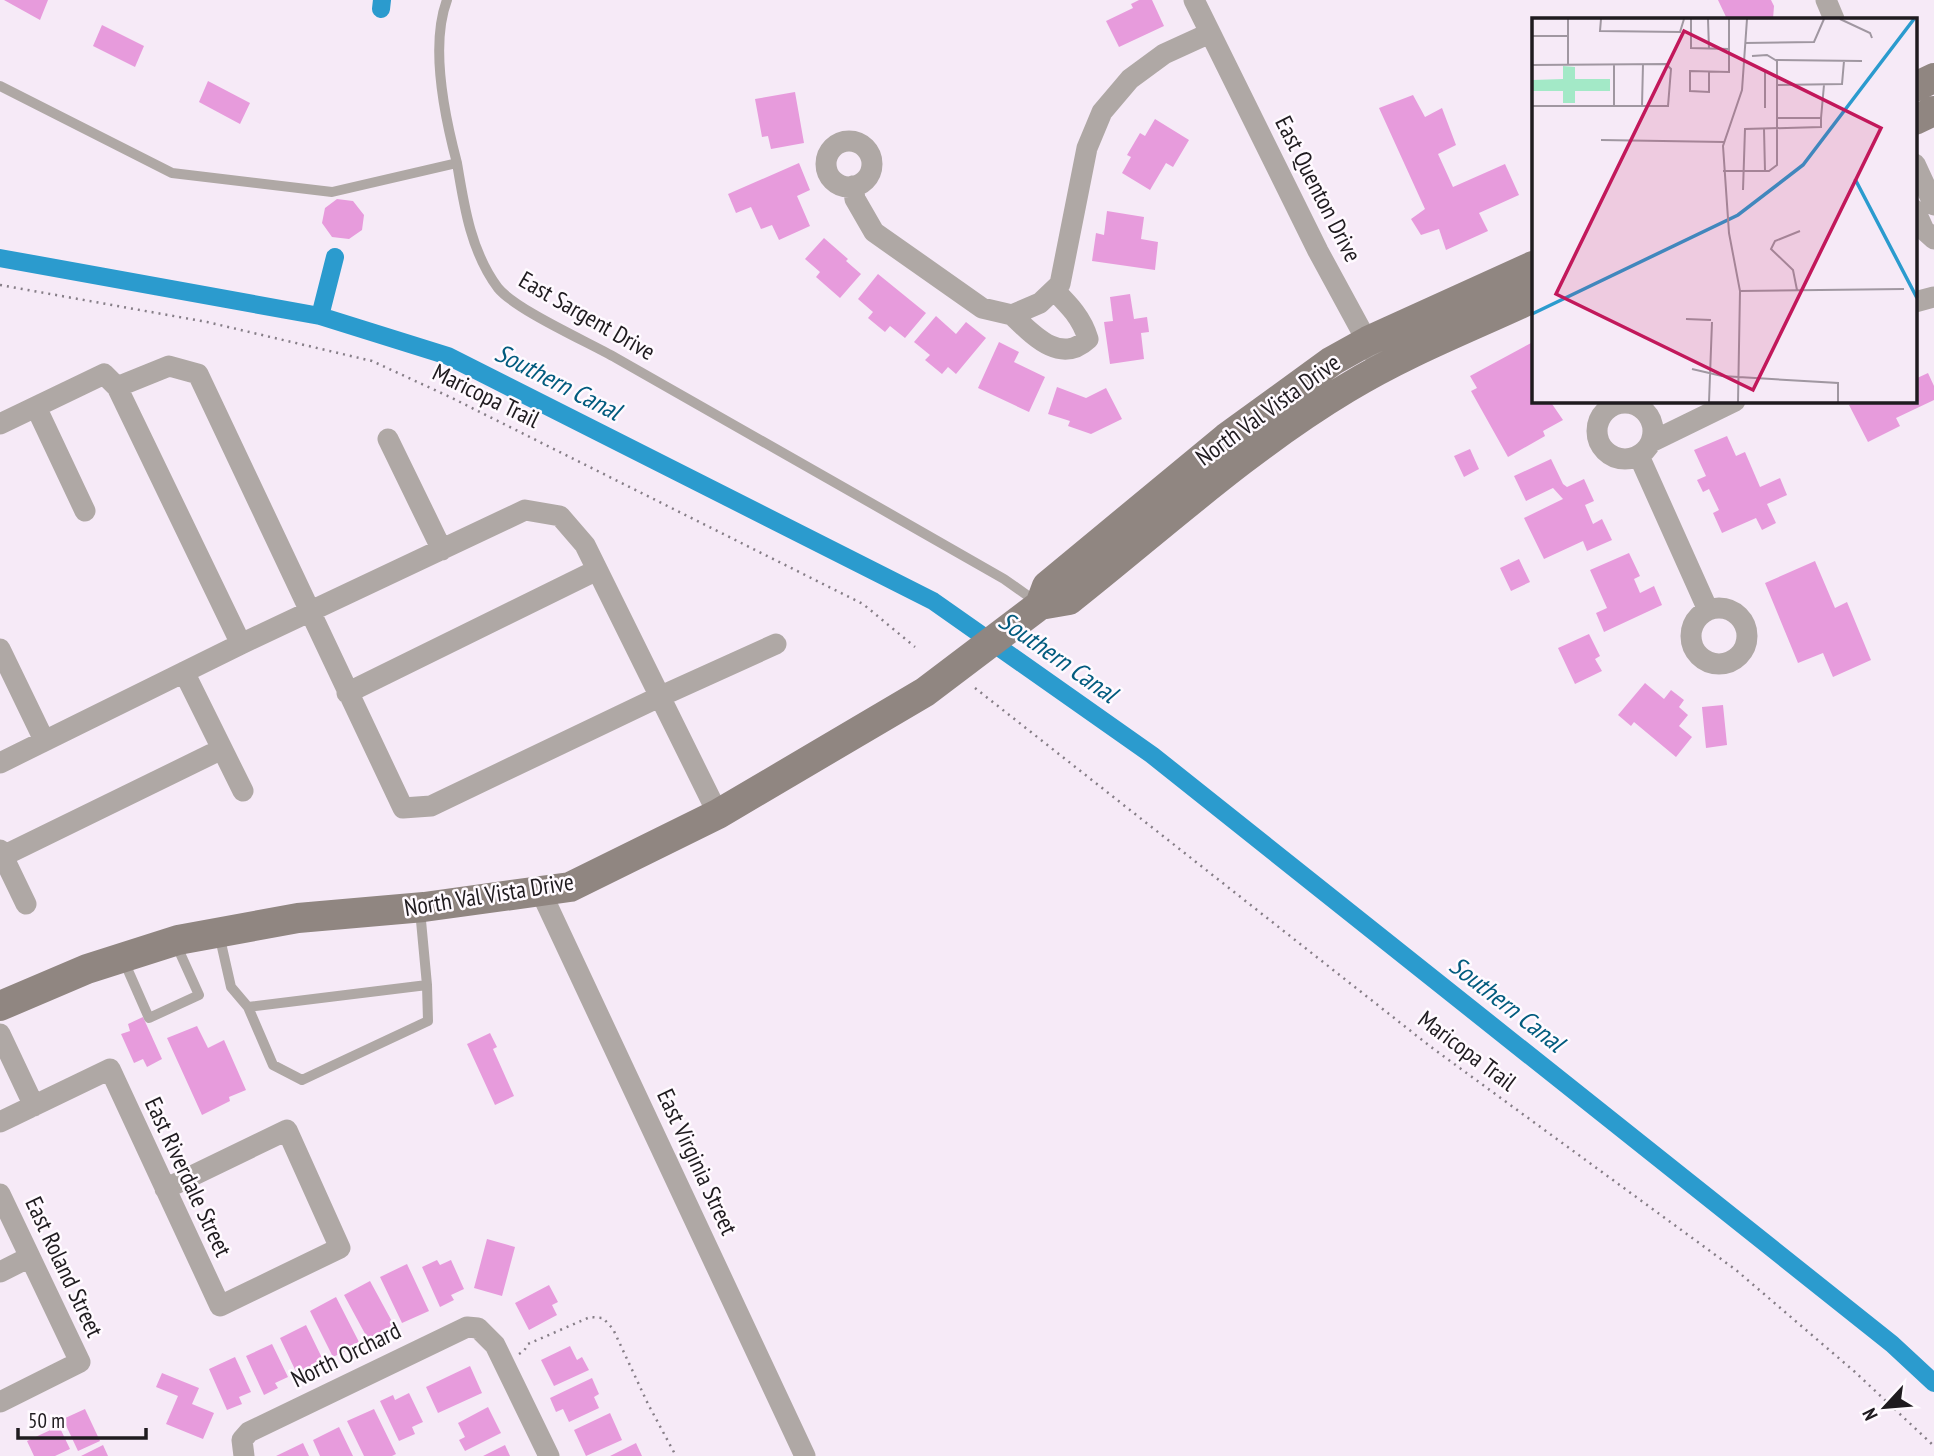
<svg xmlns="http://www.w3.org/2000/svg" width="1934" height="1456" font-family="'PT Sans Narrow',sans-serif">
  <rect width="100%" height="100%" fill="#f6eaf7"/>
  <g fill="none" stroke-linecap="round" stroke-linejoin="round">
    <path stroke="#2b9bce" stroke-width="18" d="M381,9L382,0
      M0,258L320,316L448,356L933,601L1152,755L1892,1344L1934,1383
      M320,316L335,257"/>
  </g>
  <path fill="#e79bdc" d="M4,0H48L40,20Z
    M1139,0H1152L1164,26L1119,47L1106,21L1133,8L1131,4Z
    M1718,0H1771L1774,6L1773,19H1727Z
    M102,25L144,46L135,67L93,46Z
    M208,81L250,103L240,124L199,102Z
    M795,92L804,143L771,149L768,136L762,137L755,99Z
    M1413,95L1425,117L1442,108L1456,145L1438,154L1453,187L1505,164L1519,195L1479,213L1488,231L1446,250L1439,229L1421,235L1411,219L1425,209L1379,108Z
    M1155,119L1189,140L1173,167L1166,163L1150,190L1122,173L1131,157L1127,155L1140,133L1145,136Z
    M799,163L810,190L797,196L810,226L779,240L772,225L761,229L751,207L736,213L728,194Z
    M337,199L353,201L364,215L362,230L349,239L332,237L322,223L325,208Z
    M1107,211L1144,217L1141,239L1158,242L1155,270L1092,261L1096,233L1104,235Z
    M824,238L848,259L846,261L861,274L840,298L816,277L820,272L805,259Z
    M878,274L926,313L905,338L890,326L885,332L868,318L873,312L858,299Z
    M1130,294L1134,319L1147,317L1149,332L1141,333L1144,359L1110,364L1104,322L1113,321L1110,297Z
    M936,316L956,334L966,322L986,338L956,374L948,367L942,374L925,360L930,355L914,342Z
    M999,342L1019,352L1014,362L1045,377L1029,412L978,388Z
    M1533,342V401H1550L1563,420L1543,431L1545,436L1508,457L1471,391L1477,388L1470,376Z
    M1928,373L1934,386V400L1896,418L1900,426L1868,442L1849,405L1857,401H1915V379Z
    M1057,387L1086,398L1106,388L1122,419L1091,434L1068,426L1070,421L1048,414Z
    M1727,436L1736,456L1745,452L1760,487L1780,478L1787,495L1767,504L1776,523L1762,530L1756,518L1722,533L1713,513L1719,510L1709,489L1703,492L1697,480L1706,476L1694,450Z
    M1470,449L1479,469L1464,477L1454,456Z
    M1551,459L1563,484L1567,487L1584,479L1594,501L1585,505L1593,524L1602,519L1612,540L1587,551L1583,541L1544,559L1524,518L1563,499L1553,488L1526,501L1514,476Z
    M1629,553L1640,576L1634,579L1640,593L1654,586L1662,605L1604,632L1596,613L1607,608L1590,570Z
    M1519,559L1530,582L1511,591L1500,568Z
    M1815,561L1835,608L1847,602L1871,660L1833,677L1823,653L1798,663L1765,583Z
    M1589,634L1600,656L1595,659L1602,671L1575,684L1558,648Z
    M1645,683L1664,699L1671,690L1684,700L1679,707L1688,715L1679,726L1692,737L1676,757L1634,722L1631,726L1618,715Z
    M1723,705L1727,745L1706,748L1702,707Z
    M143,1017L162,1059L147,1067L143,1059L134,1063L121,1034L130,1031L128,1024Z
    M197,1026L208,1048L224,1040L246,1090L229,1097L230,1101L202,1115L167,1038Z
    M490,1033L497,1047L493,1049L514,1096L495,1105L467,1044Z
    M487,1239L515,1247L502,1296L474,1288Z
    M437,1260L440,1265L451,1260L464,1289L451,1295L454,1300L440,1307L422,1267Z
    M407,1264L429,1311L402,1323L380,1277Z
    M370,1281L395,1327L369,1341L344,1295Z
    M549,1285L558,1302L552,1305L557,1315L529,1330L515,1303Z
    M336,1297L360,1344L333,1357L310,1311Z
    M306,1325L323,1360L310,1366L313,1371L299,1378L280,1338Z
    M272,1344L288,1377L275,1383L278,1388L264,1395L246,1356Z
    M570,1346L577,1360L582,1357L589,1370L554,1386L541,1360Z
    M235,1357L251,1392L239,1397L242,1404L227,1410L209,1369Z
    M470,1366L482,1393L438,1413L426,1387Z
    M162,1373L199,1388L192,1404L214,1413L203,1439L166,1424L178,1396L156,1387Z
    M592,1378L599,1394L594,1397L599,1408L569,1422L563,1409L556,1412L550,1398Z
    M409,1393L423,1422L412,1427L415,1434L399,1441L380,1401L393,1395L395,1400Z
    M488,1407L501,1433L465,1451L459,1440L465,1437L458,1423Z
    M85,1409L100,1441L78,1451L63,1419Z
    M374,1409L396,1454L392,1456H364L347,1421Z
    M610,1413L622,1440L586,1456L574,1430Z
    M59,1426L70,1449L55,1456H34L27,1441Z
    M339,1427L353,1456H320L313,1440Z
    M303,1443L309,1456H276Z
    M636,1443L642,1456H610Z
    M103,1445L108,1456H81Z
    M505,1445L510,1456H483Z"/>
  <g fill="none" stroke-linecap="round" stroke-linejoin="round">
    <path stroke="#867e87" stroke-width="2.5" stroke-dasharray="2 5" stroke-linecap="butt" d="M0,285L207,322L372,361L450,397L863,604L915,647
      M975,688L1431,1047L1736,1270L1855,1372L1934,1446
      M519,1354L524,1351L528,1344L590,1317L603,1318L613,1329L648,1404L676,1456"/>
    <path stroke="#afa8a5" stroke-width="10" d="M447,0C430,45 445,118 457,163
      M0,86L172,173L332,192L457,163C464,206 471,252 498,288C516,310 588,342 616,358C746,432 875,505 1004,579L1038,603
      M219,934L231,987L248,1007L427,985L420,910
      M123,959L149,1018L199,995L175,942
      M248,1007L273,1065L302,1080L428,1021L427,985"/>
    <path stroke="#afa8a5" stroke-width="21" d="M1194,0L1318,251L1374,354
      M1826,0L1834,19
      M826 164a23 23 0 1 1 46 0a23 23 0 1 1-46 0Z
      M1915,164L1934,205
      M853,186L855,199L874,232L982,308L1012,315L1040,303L1060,284L1087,148L1102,112L1130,79L1164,54L1210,33
      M1915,210L1924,230L1934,239
      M1915,302L1934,297
      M1012,315C1033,335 1060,365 1088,339C1082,318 1069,305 1054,290
      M1597 431a28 28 0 1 1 56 0a28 28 0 1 1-56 0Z
      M36,407L85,511
      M0,424L104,374L117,387
      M388,439L442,550
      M1651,442L1735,401
      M1639,456L1708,610
      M1691 636a28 28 0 1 1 56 0a28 28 0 1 1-56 0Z
      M241,644L117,387L169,366L198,374L403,808L431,806L659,697L776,644
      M0,649L44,740
      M184,672L243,791
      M347,693L597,570
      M0,763L241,644L525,510L560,516L585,545L718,814
      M0,850L26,904
      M3,856L222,749
      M540,890L805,1456
      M0,1034L34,1106
      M0,1122L110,1069L220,1306L340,1248L287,1130L165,1189
      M0,1194L80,1362L0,1402
      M0,1272L30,1257
      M244,1456L242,1440L249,1432L467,1327L478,1328L495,1345L549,1456"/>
    <path stroke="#908681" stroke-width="30" d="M1915,87L1934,78
      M1915,120L1934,111
      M1040,605L1047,586L1226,438L1332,361L1368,341L1533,266
      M0,1006L87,969L178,940L298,918L424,907L570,887L718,814L925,692L1040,605L1069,600C1160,528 1247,448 1347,388C1406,352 1471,327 1533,298"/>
  </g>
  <g text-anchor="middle" stroke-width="5" stroke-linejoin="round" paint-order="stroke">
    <g font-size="24" fill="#1f1b1f" stroke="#fffaff">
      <text transform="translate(1318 189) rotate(63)" y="8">East Quenton Drive</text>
      <text transform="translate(587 316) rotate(30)" y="8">East Sargent Drive</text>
      <text transform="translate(486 396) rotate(26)" y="8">Maricopa Trail</text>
      <text transform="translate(1268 410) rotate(-36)" y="8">North Val Vista Drive</text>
      <text transform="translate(489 895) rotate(-9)" y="8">North Val Vista Drive</text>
      <text transform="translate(1467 1051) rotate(37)" y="8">Maricopa Trail</text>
      <text transform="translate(697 1162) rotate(65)" y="8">East Virginia Street</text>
      <text transform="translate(188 1177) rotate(65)" y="8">East Riverdale Street</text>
      <text transform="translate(64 1267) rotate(65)" y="8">East Roland Street</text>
      <text transform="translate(346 1355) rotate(-26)" y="8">North Orchard</text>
    </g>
    <g font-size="26" font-style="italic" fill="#025b7e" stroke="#fffaff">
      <text transform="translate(558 382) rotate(27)" y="9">Southern Canal</text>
      <text transform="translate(1058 657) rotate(35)" y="9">Southern Canal</text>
      <text transform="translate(1507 1004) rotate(38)" y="9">Southern Canal</text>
    </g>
  </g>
  <g transform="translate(1532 18)">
    <rect width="385" height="385" fill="#f6eaf7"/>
    <path d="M31,48L43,49V61H78V73H43V85H31V73H0V62L31,61Z" fill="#a3e9c7"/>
    <path fill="none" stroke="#2b9bce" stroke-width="3.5" d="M323,161L385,280M0,296L206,197L271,147L382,1"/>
    <path fill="none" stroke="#a097a1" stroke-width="2" d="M69,1L68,13L148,14L152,1M159,1V30L197,31M176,1L177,31M308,1L338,15L340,20M0,18H36M213,25L282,24L292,1M244,42L330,43M36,46V1M0,47L134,46L139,51L136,88H0M177,54V74L158,73V53L197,54V1M233,54V90M246,67L310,66L312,43M82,88V46M110,88L111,46M289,100L292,67M232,111L233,153M69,122L192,124M191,153H237L245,147V43L235,37L220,38M211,172L213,111L289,109V100H246M265,272L261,252L239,231L243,223L268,213M208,273L372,271M154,301L179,302M160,351L190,358L306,365V384M177,384L180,304M206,384L208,273L197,215L191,128L210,72L215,1"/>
    <path fill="#c2185b" fill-opacity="0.15" stroke="#c2185b" stroke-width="3.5" d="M152,13L349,110L221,372L24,276Z"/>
    <rect width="385" height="385" fill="none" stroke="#1f1b1f" stroke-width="3.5"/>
  </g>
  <g transform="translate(1885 1407) rotate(244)" stroke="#fffaff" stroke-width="5" paint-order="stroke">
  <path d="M0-5L12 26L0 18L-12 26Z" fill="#1f1b1f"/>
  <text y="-10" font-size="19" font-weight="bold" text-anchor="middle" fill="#1f1b1f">N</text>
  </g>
  <path d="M18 1428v10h128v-10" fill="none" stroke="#1f1b1f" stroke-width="3.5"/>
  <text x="28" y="1428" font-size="21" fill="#1f1b1f" stroke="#fffaff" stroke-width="5" paint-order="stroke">50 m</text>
</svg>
